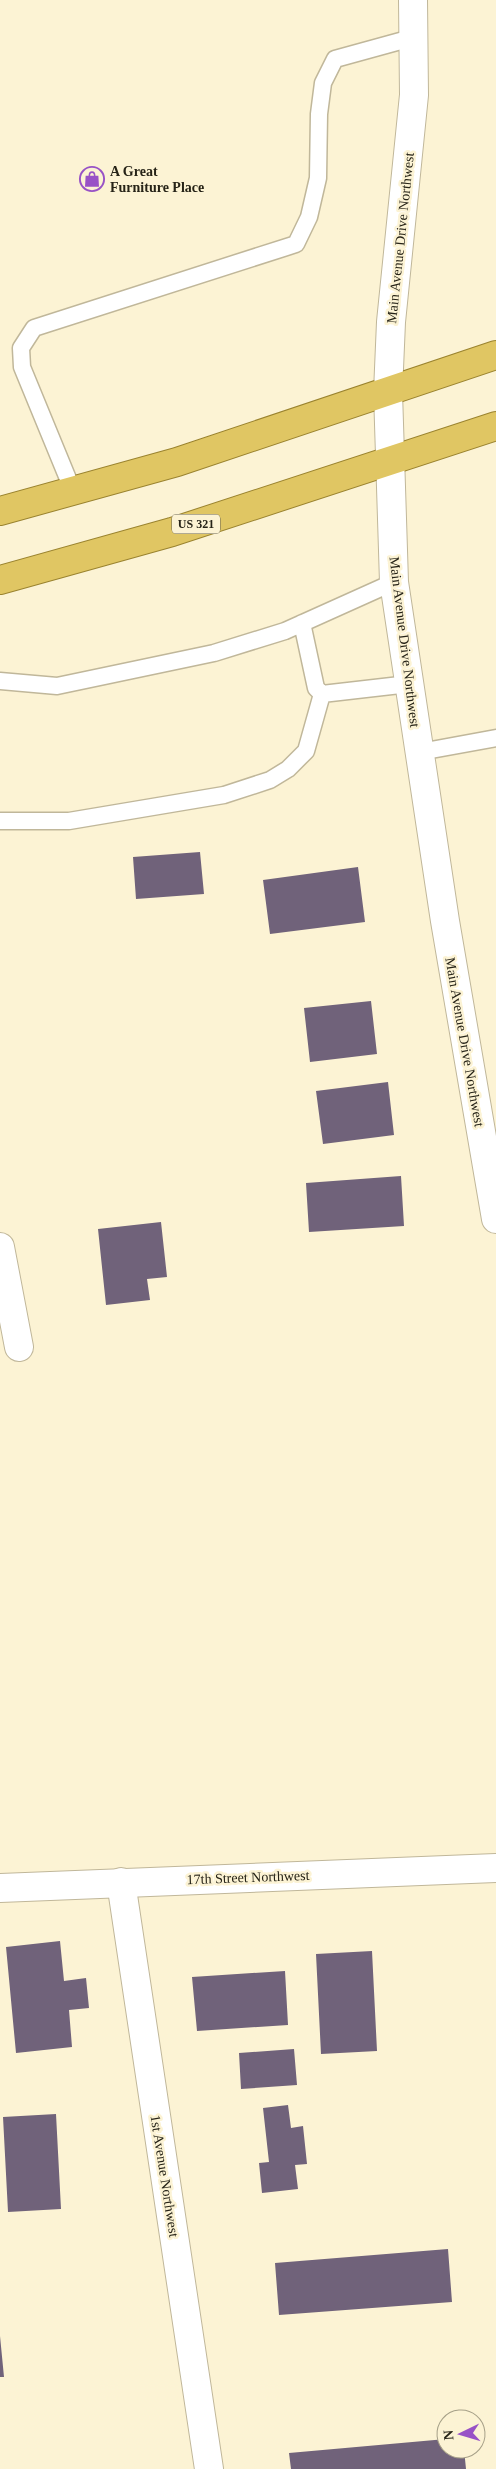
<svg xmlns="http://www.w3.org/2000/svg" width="496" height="2469" font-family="Georgia,serif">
  <rect width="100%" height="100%" fill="#fcf3d4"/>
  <path fill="#70627a" d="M200,852L204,894L136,899L133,857Z
    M358,867L365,922L270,934L263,880Z
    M371,1001L377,1054L310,1062L304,1008Z
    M388,1082L394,1135L323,1144L316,1091Z
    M401,1176L404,1226L309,1232L306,1183Z
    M161,1222L167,1277L147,1279L150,1300L106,1305L98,1229Z
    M60,1941L64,1981L86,1978L89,2008L69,2010L72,2047L16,2053L6,1947Z
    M372,1951L377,2051L321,2054L316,1954Z
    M285,1971L288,2025L197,2031L192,1977Z
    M294,2049L297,2085L241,2089L239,2053Z
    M288,2105L291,2128L303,2126L307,2164L295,2165L298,2189L262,2193L259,2163L269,2162L263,2108Z
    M56,2114L61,2209L8,2212L3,2117Z
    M448,2249L452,2302L279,2315L275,2263Z
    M0,2336L4,2377H0Z
    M446,2439V2449H464L466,2469H291L289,2453Z"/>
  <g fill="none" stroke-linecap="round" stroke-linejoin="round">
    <defs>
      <path id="service" d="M73,491L22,367L21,348L34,328L296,244L309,217L318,178L319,114L323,83L335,59L415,37
        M302,623L316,688L322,694L409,684
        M0,681L57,686L214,653L285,631L394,582
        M420,752L496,738
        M0,821H69L224,795L270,780L288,769L306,751L322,694"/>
      <path id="minor" d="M413,0L414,95L391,322L388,392L394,582L445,921L496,1219
        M0,1247L19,1347
        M121,1882L209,2469"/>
      <path id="tertiary" d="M0,1888L496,1868"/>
      <path id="trunk" d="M0,511L177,462L496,355
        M0,580L172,532L496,426"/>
    </defs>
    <use href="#service" stroke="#c0b79a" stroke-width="19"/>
    <use href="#minor" stroke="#c0b79a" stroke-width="30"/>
    <use href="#tertiary" stroke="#c0b79a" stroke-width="30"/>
    <use href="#trunk" stroke="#9a832f" stroke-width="30"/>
    <use href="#service" stroke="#fff" stroke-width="16"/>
    <use href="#minor" stroke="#fff" stroke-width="28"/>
    <use href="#tertiary" stroke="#fff" stroke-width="28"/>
    <use href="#trunk" stroke="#e0c663" stroke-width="28"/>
  </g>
  <defs>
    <symbol id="shop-ring" viewBox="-11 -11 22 22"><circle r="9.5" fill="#fcf3d4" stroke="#9852c6" stroke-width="1.5"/><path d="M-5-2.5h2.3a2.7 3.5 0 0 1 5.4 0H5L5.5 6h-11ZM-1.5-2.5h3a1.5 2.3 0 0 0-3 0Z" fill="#9852c6"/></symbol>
  </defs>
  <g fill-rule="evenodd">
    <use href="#shop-ring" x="78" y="165" width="28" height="28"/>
  </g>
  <g text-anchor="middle" stroke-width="5" stroke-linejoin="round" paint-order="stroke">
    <rect fill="#fcf3d4" stroke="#666150" stroke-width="1" x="172" y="514.5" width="48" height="19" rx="4"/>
    <g font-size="12" font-weight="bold" fill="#262317">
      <text x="196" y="528">US 321</text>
    </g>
    <g font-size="14" font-weight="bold" fill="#262317" stroke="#fcf3d4" text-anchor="start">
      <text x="110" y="176">A Great<tspan x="110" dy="16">Furniture Place</tspan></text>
    </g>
    <g font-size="14" fill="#262317" stroke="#fcf3d4">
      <text transform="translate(400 238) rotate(-84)" y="5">Main Avenue Drive Northwest</text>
      <text transform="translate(405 642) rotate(83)" y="5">Main Avenue Drive Northwest</text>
      <text transform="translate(465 1042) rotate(80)" y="5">Main Avenue Drive Northwest</text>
      <text transform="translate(248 1877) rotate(-2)" y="5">17th Street Northwest</text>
      <text transform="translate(165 2176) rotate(81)" y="5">1st Avenue Northwest</text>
    </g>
  </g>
  <g transform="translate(461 2434) rotate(265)"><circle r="24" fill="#fcf3d4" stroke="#a6a088"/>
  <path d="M0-4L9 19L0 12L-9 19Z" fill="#9852c6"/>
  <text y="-8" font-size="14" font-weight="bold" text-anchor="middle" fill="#262317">N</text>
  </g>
</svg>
